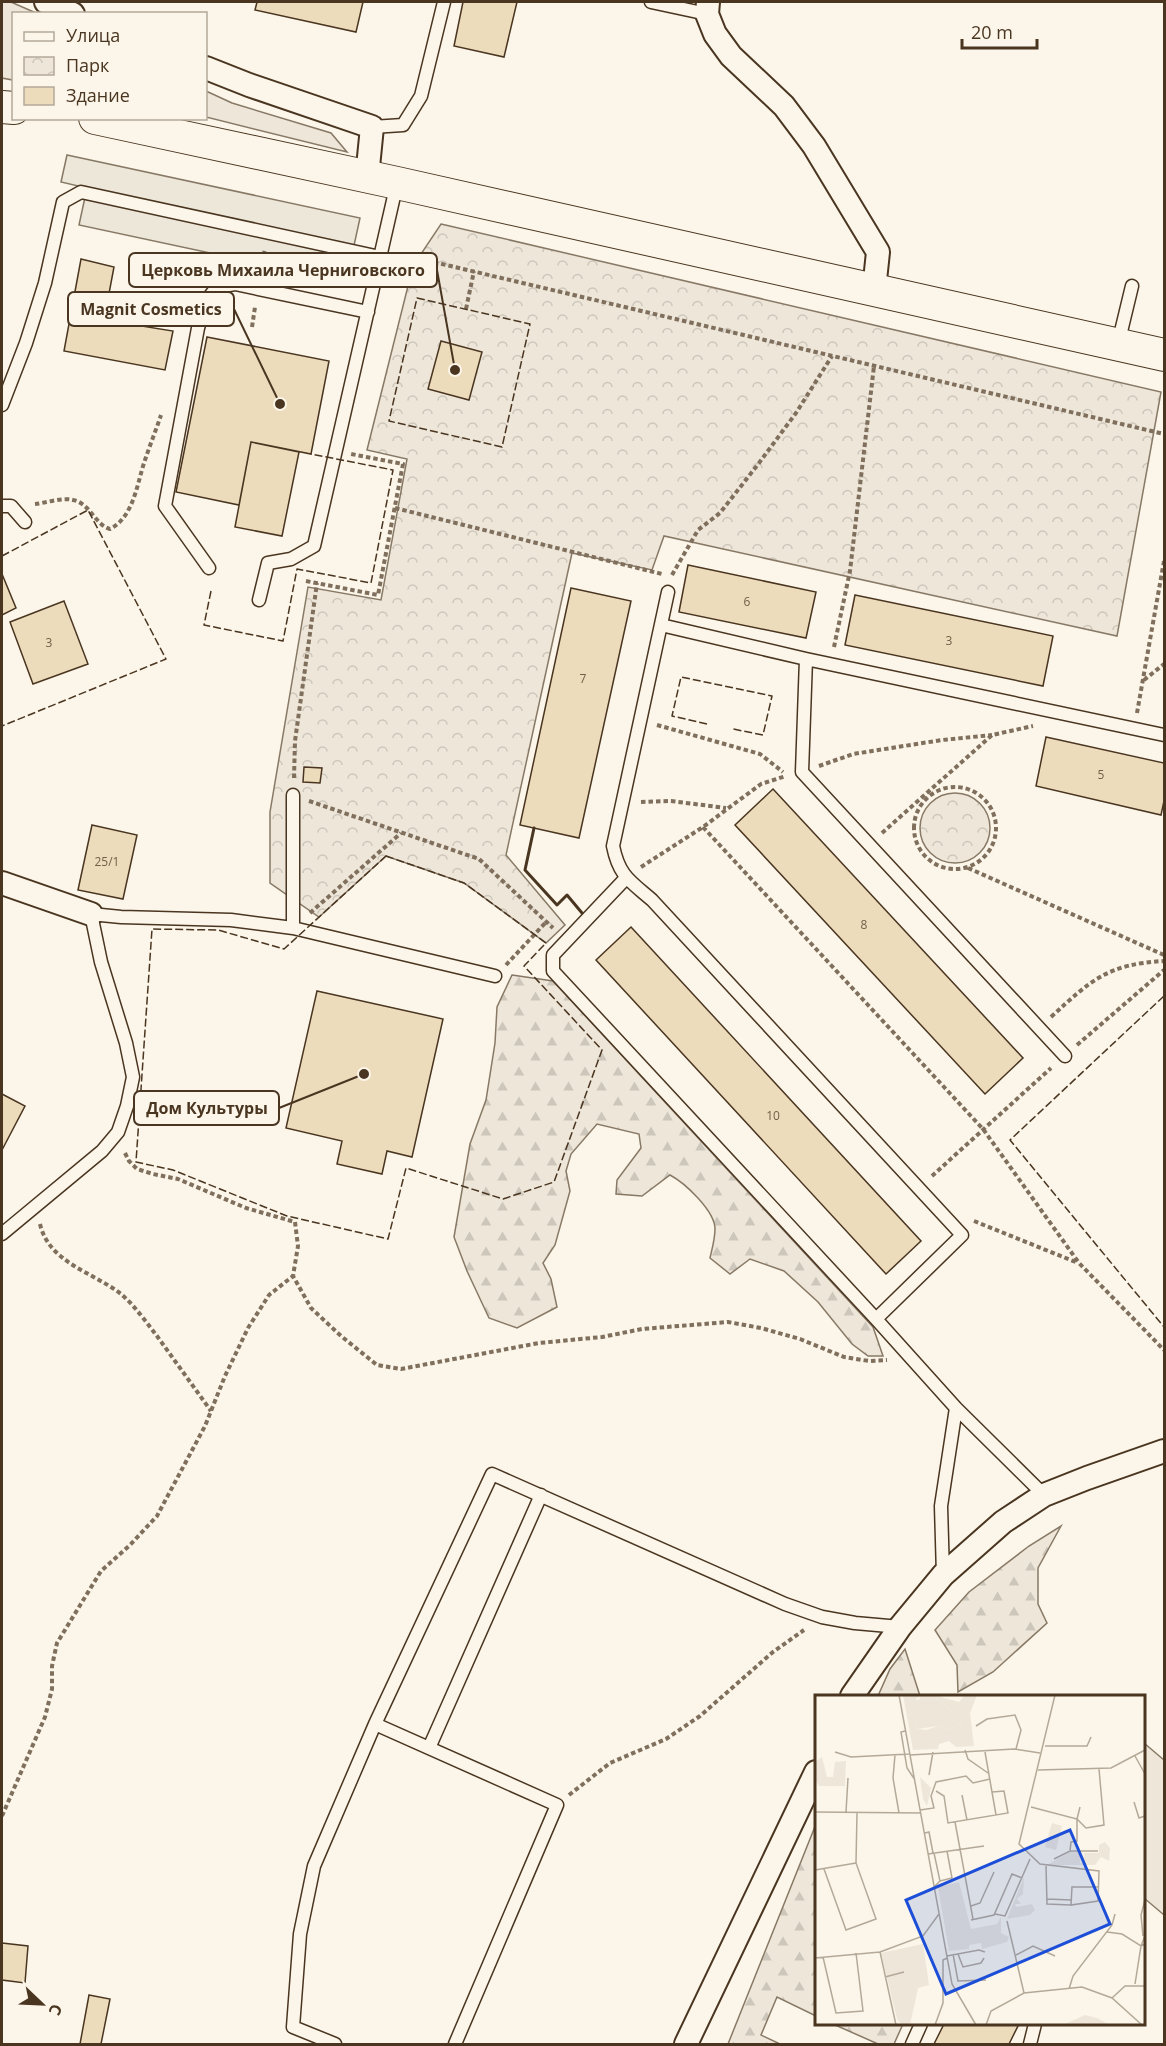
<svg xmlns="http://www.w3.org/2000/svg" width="1166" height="2046" font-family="'Open Sans',sans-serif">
  <defs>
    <pattern id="forest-firs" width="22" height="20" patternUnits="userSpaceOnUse" patternTransform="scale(1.5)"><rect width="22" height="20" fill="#ede6d9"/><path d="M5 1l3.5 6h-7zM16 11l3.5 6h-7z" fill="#cdc6ba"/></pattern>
    <pattern id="park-crowns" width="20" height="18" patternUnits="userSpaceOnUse" patternTransform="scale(1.5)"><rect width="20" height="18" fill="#ede6d9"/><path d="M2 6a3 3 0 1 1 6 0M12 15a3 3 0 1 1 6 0" fill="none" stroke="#cdc6ba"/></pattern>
  </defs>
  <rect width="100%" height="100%" fill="#fbf6e9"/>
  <path fill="#ede6d9" stroke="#887966" stroke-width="1.5" d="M2,2H11L36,13L14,14L13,80L2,78Z
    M206,91L232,103L331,133L347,152L206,117Z
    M1144,1743L1164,1760V1915L1144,1898Z"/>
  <path fill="url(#forest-firs)" stroke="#887966" stroke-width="1.5" d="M512,975L553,981L873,1327L883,1356H868L852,1344L818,1302L784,1271L750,1259L730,1274L710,1258C712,1249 715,1239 715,1229C715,1211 685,1183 670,1175L642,1196L616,1194L617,1180L641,1148L639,1134L597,1124L571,1154L566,1171L570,1191L555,1245L543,1263L551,1279L557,1307L517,1328L489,1318L467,1271L454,1237L470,1144L486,1100L495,1043L497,1007Z
    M1061,1526L1038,1568V1604L1047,1623L993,1672L958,1692L957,1665L935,1630L969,1592L1029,1546Z
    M905,1649L920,1696H878L890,1669Z
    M816,1824V2016L777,1997L761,2035L780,2044H728Z
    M833,2024H903L894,2044H878Z"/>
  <path fill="url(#park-crowns)" stroke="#887966" stroke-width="1.5" d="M441,224L1161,392L1117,636L664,536L652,570L572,553L506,855L565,925L546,943L464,883L386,856L319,917L270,883V812L308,587L381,600L407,459L367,450L413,266Z
    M920 828a35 35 0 1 1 70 0a35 35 0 1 1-70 0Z"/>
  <path fill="#ede7d9" stroke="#887966" stroke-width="1.5" d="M67,155L360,218L346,282L79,225L87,188L61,182Z"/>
  <path fill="#ecdcbc" stroke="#4a3520" stroke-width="1.5" d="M257,2H363L356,32L255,10Z
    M463,2H517L504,57L454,46Z
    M81,259L114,267L104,320L173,331L165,370L64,351Z
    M207,337L329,361L311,454L251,442L239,505L176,492Z
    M441,341L482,352L469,400L428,389Z
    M251,442L299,452L282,536L235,527Z
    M688,565L816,592L806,638L679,612Z
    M2,574L16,608L2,615Z
    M571,588L631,601L579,838L520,825Z
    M855,595L1053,636L1043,686L845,645Z
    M64,601L88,664L33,684L10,622Z
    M1046,737L1164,763V801L1161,815L1036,786Z
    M304,767L322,768L320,783L303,782Z
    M773,789L1023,1058L985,1094L735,825Z
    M92,825L137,835L123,899L78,890Z
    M631,927L921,1241L886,1274L596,960Z
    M317,991L443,1019L412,1157L387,1151L382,1174L337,1164L342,1141L286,1128Z
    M2,1094L25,1106L2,1150Z
    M2,1943L28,1946L25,1983L2,1980Z
    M89,1995L110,1999L101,2044H80Z
    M944,2024H1019L1009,2044H934Z"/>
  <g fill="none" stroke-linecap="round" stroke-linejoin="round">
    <defs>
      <path id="lane" d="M651,2L707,14
        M372,127L403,125L421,96L444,2
        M1118,344L1132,286
        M2,405L26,343L45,283L63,202L81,192L380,257
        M2,506H11L25,522
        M209,568L165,506L198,328L206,301L217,287L235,284L368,312
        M668,592L613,846C619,876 630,881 652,900L962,1235L876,1319
        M259,600L268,563L291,559L314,546L397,183
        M661,625L806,659L1164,735
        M806,659L802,772L1065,1056
        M293,795V928
        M626,878L553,955V971L876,1319L956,1408L1044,1495
        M2,1234L102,1151L118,1132L127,1106L133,1077L126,1043L101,962L91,914L121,917L231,920L293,928L495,976
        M943,1575L941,1506L956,1408
        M375,1724L492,1474L785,1604L822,1617L855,1623L900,1627
        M429,1748L541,1495
        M335,2044L293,2027L300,1934L314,1866L375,1724L557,1805L455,2044
        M912,2044L921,2024
        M1030,2044L1035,2024"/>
      <path id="street" d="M46,2L73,14
        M708,2L707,14L715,34L731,56L784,106L814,146L878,252L874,290
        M206,68L249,85L372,127L367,177
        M2,883L91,914
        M852,1696L900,1627L943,1575L1003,1522L1044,1495L1087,1478L1164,1451
        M686,2044L816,1772"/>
      <path id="secondary" d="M2,107L14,108
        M95,118L397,183L1164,355"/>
    </defs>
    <use href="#lane" stroke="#4a3520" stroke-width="15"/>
    <use href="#street" stroke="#4a3520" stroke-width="26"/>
    <use href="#secondary" stroke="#4a3520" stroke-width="34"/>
    <path stroke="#7f6f5c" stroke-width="4" stroke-dasharray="4.5 3" stroke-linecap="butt" d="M397,256H408L1164,434
      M261,270L265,248
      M466,309L474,271
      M252,327L255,307
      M35,504C46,503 62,497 73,500C90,503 95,525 110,529C134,517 137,483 145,460C150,445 156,430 161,415
      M395,508L662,574
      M672,575L698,530L720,513L759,463L796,413L832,356
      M306,581L378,595L403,464L351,454
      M834,647L850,571L874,366
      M1144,680L1164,664
      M1137,713L1164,561
      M657,725L760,754L783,772
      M819,766L853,754L942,740L992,735
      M294,778L295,741L317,583
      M914 828a41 41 0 1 1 82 0a41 41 0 1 1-82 0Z
      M309,801L479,859L553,928
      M641,802L671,801L726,808
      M703,827L983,1129L1079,1263L1164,1350
      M882,833L992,735L1033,726
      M641,867L703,827L761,784L786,776
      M968,868L1164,955
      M310,913L401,833
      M506,965L546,922
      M1051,1017C1091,980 1108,964 1164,961
      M1077,1045L1164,970
      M125,1153L129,1161L137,1169L153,1174L178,1179L246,1208L295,1222L298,1246L293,1276L311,1308L341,1336L377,1365L401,1369L539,1343L602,1337L642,1329L728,1322L761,1328L800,1339L844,1357L869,1361L887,1360
      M932,1176L1051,1068
      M974,1221L1078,1263
      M40,1224C49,1263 93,1272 121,1294C135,1306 146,1322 157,1336C175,1361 193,1386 211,1411
      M569,1795L610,1763L666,1739L700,1716L773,1652L804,1630
      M2,1816L45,1717L52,1689V1666L57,1643L101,1571L130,1545L157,1516L205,1426L225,1376L248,1328L269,1295L293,1276"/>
    <use href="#lane" stroke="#fbf6e9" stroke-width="12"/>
    <use href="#street" stroke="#fbf6e9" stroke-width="22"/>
    <use href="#secondary" stroke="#fbf6e9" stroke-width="32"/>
    <path stroke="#4a3520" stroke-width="1.5" stroke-dasharray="8 3" stroke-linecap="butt" d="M417,298L530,324L502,447L389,421Z
      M2,556L88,510L166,659L2,726
      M211,591L204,625L283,641L297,569L371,583L393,470L311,454
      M707,724L672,716L681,677L772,696L763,735L733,729
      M386,856L464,883L546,943L524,966L602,1050L554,1182L503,1199L406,1168L388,1239L287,1216L173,1170L136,1162L152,929L218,930L284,949Z
      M1164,996L1010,1140L1164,1327"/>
    <path stroke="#4a3520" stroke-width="3" d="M534,828L525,870L557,905L567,895L582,913"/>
  </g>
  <g text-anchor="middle" stroke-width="4.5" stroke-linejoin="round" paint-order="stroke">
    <g font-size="12" fill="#725f47">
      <text x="747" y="606">6</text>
      <text x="949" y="645">3</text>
      <text x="49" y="647">3</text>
      <text x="583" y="683">7</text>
      <text x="1101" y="779">5</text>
      <text x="107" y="866">25/1</text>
      <text x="864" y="929">8</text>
      <text x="773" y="1120">10</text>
    </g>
  </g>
  <g transform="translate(815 1695)">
    <rect width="330" height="330" fill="#fbf6e9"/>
    <path d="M106,0H119L148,27L135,34L123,31L102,34L90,3L104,5ZM237,128L247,131L241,155L230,152ZM270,320L282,323L295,330H248Z" fill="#ede6d9"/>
    <path d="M88,0H106L97,7L91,4L102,34L112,35L123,31L135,34L148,27L119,0L144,7L150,0H162L155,18L159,51L141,52L134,46L124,49L123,54L98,55ZM7,62L12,82H18L20,67L31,66L30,91H4L0,85V67ZM105,82L116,93L112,111L108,104ZM290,147L295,153L294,166L286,162L280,170H232L255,157H265V168H268L269,158H284V150ZM209,182L208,199L202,204L206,209H200L201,212L217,209L220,215L215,220L192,224Z" fill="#ede6d9"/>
    <path d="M144,187L156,234L182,229L186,222V238L194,242L192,247L167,254L166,248L154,250V254L134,256L123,192Z" fill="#ede6d9"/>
    <path d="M108,249L114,290L103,293L95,330H87L82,324L66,258Z" fill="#ede6d9"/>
    <path fill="none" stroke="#b4a999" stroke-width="1.5" d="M84,0L137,289L161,330M240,0L204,149L225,169L284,176L283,206L256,210L257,192H283M161,31L172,24L200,20L206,35L201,54M90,36L86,37L92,73L100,85M230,51H272L276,42M150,55L153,64L173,78M20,57L36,62L94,59M170,57L181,120M80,60L78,83L84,118M95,60L199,54L225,58M320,61L330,79M223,75L296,73L330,55M114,80L118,57M121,96L129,101L133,128L193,118L189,96L177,97M147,100L152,125M319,107L324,123L330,121M216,112L262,124V146L256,147L255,156M265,112L262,124L271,133L289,130L284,74M105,115L119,113L116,101L121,87L151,81L158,88L175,84M0,117L106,118M31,117L33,83M140,127L158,224M110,138L114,137L118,158M113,159L169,151M239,164L255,156H283M231,171L232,209L256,210M9,174L31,235L61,224L41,168L42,118M0,175L41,168M125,186L137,183L132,156M119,192L125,186L119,158M232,204L256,205M156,211L165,208L179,177M180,219L190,221L215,164M156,225L179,220L197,179L207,183M192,226L209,298M292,237L307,239L326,251L330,241M328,241L326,220L330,205M138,259L143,286L171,285M143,259L148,272L166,268L169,263M201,260L218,251L240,261M132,261L164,255L170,257M8,262L21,318L48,316L41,258M0,263L65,257M70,282L89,277M320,289L326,251L330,249M254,294L258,281L297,230L300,219M297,303L310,291H330M81,330L65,257L108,241L124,219M120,330L128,308V265L132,263M171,330L176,316L209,298L267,292L297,303L327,330"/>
    <path fill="#1d4ed8" fill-opacity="0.15" stroke="#1d4ed8" stroke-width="3" d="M255,135L295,229L131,299L91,205Z"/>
    <rect width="330" height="330" fill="none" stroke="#4a3520" stroke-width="3"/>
  </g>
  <path fill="none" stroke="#4a3520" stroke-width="2" d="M455 370L437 270M280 404L234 309M364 1074L279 1108"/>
  <g fill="#4a3520" stroke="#fbf6e9" stroke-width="2">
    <circle cx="455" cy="370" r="6"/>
    <circle cx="280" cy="404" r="6"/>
    <circle cx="364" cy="1074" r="6"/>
  </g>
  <g fill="#fbf6e9" stroke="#4a3520" stroke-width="2">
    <rect x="129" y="253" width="308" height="34" rx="6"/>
    <rect x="68" y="292" width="166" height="34" rx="6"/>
    <rect x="134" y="1091" width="145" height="34" rx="6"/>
  </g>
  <g font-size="16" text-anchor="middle" font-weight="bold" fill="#4a3520">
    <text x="283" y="276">Церковь Михаила Черниговского</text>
    <text x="151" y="315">Magnit Cosmetics</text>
    <text x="207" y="1114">Дом Культуры</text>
  </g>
  <rect width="1166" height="2046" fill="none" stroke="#4a3520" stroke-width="6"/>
  <rect x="12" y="12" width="195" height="108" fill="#fbf6e9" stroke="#b4a999" stroke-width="1.5"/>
  <rect x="24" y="32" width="30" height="9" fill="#fbf6e9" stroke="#b4a999" stroke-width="1.5"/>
  <text x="66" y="42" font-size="18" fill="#4a3520">Улица</text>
  <rect x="24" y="57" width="30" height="18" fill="url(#park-crowns)" stroke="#b4a999" stroke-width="1.5"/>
  <text x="66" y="72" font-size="18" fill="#4a3520">Парк</text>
  <rect x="24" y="87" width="30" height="18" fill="#ecdcbc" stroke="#b4a999" stroke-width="1.5"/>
  <text x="66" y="102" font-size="18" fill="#4a3520">Здание</text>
  <g transform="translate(42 2004) rotate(113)" stroke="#fbf6e9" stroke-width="4.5" paint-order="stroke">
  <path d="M0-4.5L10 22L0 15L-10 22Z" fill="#4a3520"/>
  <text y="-9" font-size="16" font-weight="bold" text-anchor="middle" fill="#4a3520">С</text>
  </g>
  <path d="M962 39v9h75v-9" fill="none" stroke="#4a3520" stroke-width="3"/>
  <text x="971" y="39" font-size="18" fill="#4a3520" stroke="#fbf6e9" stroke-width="4.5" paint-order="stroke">20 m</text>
</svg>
